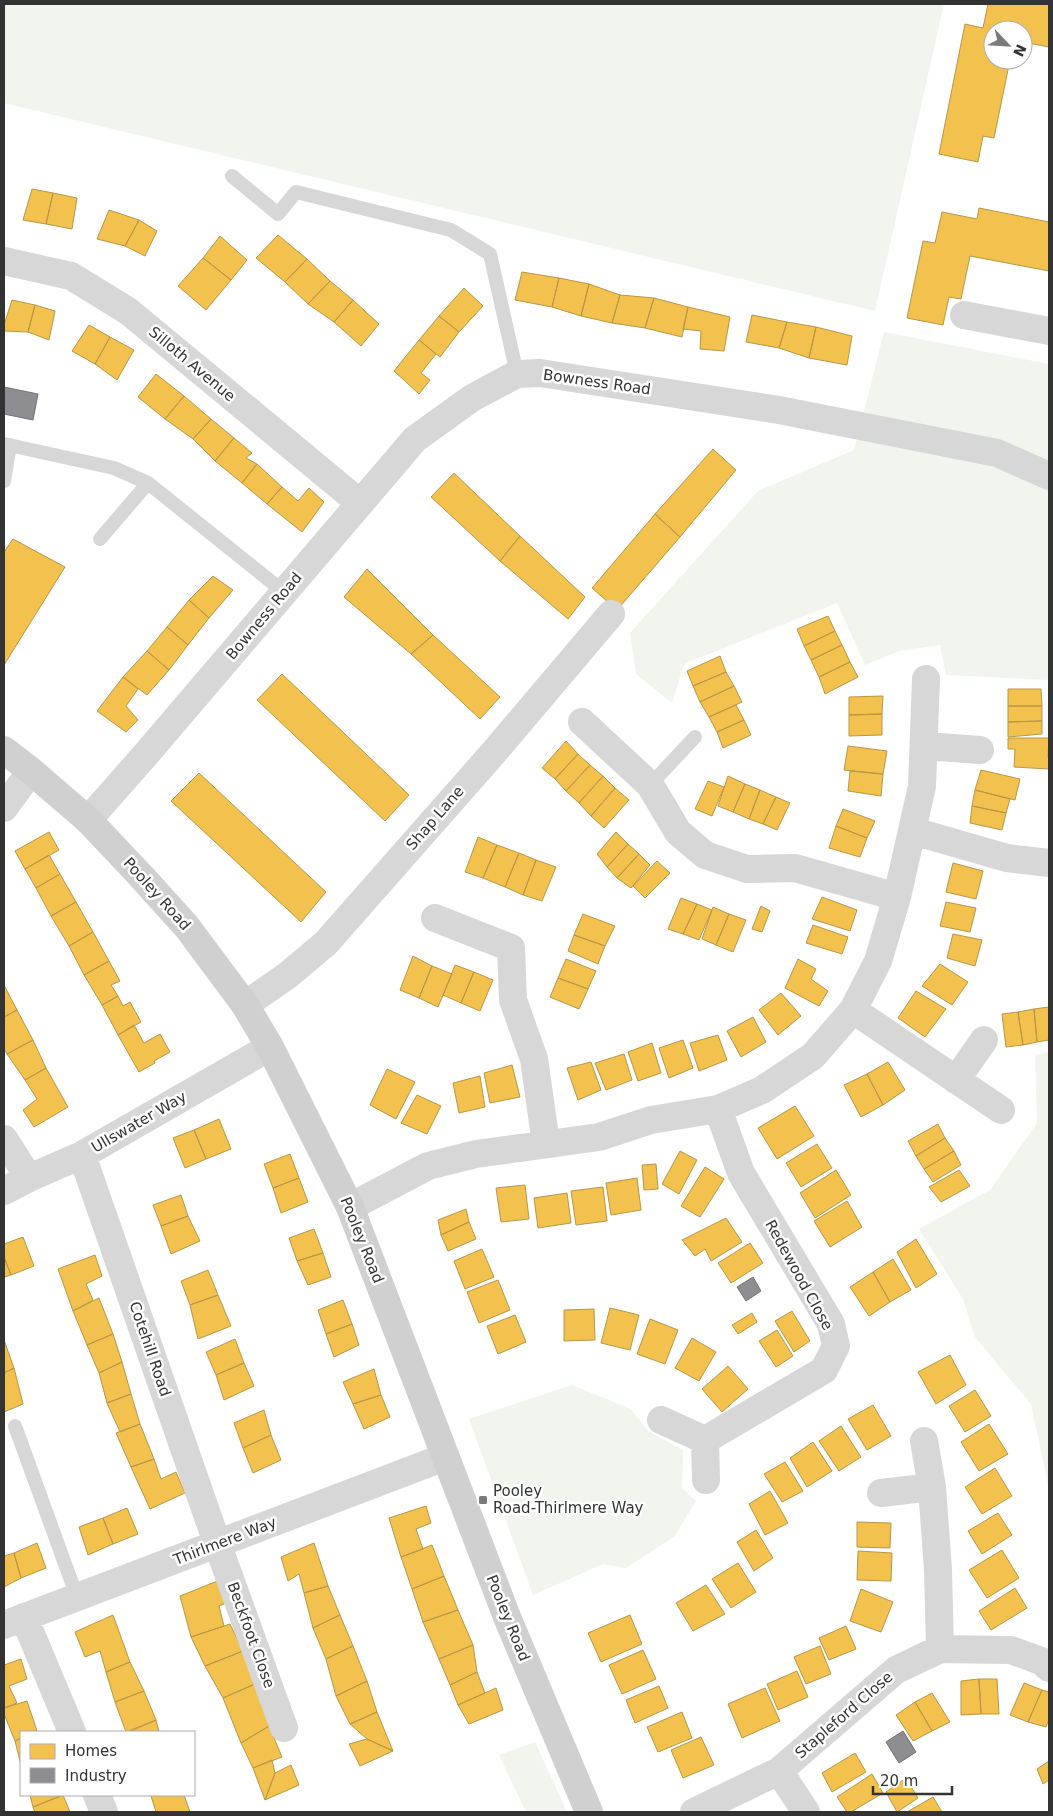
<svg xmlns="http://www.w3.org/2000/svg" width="1053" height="1816" font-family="'DejaVu Sans',sans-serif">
  <rect width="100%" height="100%" fill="#fff"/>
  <path fill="#f1f5ed" d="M4,4H944L875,311L4,103Z
    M884,332L1049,364V680L946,675L940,645L899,651L865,665L837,603L684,664L672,703L636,674L630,633L758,491L854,450Z
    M1049,1052V1489L1031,1404L975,1337L963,1299L919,1229L990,1190L1037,1123L1035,1055Z
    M572,1385L631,1409L648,1431L683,1450L682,1488L696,1501L674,1537L626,1568L603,1564L533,1595L469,1419Z
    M535,1742L567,1812H526L499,1755Z"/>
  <path fill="#f2c14e" stroke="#b99646" d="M988,4H1049V47L1023,42V30H993V60H1010L994,138L983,136L978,162L939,154L965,24L983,28Z
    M32,189L53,193L46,224L23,220Z
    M53,193L77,198L72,229L46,224Z
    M979,208L1049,222V271L970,256L961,299L949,297L943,325L907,318L923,241L935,243L942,212L977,219Z
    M109,210L139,220L125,246L97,239Z
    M139,220L157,231L145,256L125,246Z
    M278,235L307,259L285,282L256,258Z
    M220,236L247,260L231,280L203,258Z
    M203,258L231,280L206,310L178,286Z
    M307,259L330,281L308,304L285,282Z
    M522,272L559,278L552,307L515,300Z
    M559,278L589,284L581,316L552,307Z
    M330,281L353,300L334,322L308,304Z
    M589,284L620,295L612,323L581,316Z
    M464,288L483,306L459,332L439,316Z
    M620,295L654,298L645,328L612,323Z
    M654,298L688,307L682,337L645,328Z
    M12,300L35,305L28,332L4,331V325Z
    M353,300L379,324L361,346L334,322Z
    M35,305L55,311L49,340L28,332Z
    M688,307L730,317L724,351L700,349L701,331L683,329Z
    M752,315L787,322L779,348L746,342Z
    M439,316L459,332L440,357L419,340Z
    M787,322L816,327L809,358L779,348Z
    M89,325L110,337L95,364L72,351Z
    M816,327L852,336L847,365L809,358Z
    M110,337L134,350L117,380L95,364Z
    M419,340L436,354L421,373L430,380L419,394L394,371Z
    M156,374L184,396L165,419L138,397Z
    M184,396L211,419L193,439L165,419Z
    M211,419L234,438L215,461L193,439Z
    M234,438L252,453L246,458L257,464L242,483L215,461Z
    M713,449L736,470L680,537L655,514Z
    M257,464L282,487L267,504L242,483Z
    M454,473L520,536L500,561L431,497Z
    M282,487L298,501L309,488L324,502L302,532L267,504Z
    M655,514L680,537L617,610L592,588Z
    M520,536L585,597L568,619L500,561Z
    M13,539L65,567L4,665V552Z
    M367,569L433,635L411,654L344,597Z
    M213,576L233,590L209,618L189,600Z
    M189,600L209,618L188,645L167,627Z
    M828,616L835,631L804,646L797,629Z
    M167,627L188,645L169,670L147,651Z
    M835,631L842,645L811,660L804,646Z
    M433,635L500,697L480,719L411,654Z
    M842,645L850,662L819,677L811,660Z
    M147,651L169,670L147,695L123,677Z
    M720,656L726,672L693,686L687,671Z
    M850,662L858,677L825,694L819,677Z
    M726,672L734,686L700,702L693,686Z
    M282,674L409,795L385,821L257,700Z
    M123,677L138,689L126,706L138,720L126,732L97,711Z
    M734,686L742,702L709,717L700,702Z
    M1008,689H1041L1042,706H1008Z
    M883,696L882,714L849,715V697Z
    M736,705L744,720L717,732L709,717Z
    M1008,706H1042V721L1008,722Z
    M882,714V735L849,736V715Z
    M744,720L751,735L723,748L717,732Z
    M1042,721V734L1008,737V722Z
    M1008,738H1049L1048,757H1049V769L1014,767L1015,749H1008Z
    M566,741L578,754L555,779L542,768Z
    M848,746L887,751L883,774L844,770Z
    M578,754L590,765L566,791L555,779Z
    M590,765L603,776L579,803L566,791Z
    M981,770L1020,779L1015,800L975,790Z
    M850,771L883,774L881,796L848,791Z
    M199,773L326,892L301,922L171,801Z
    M603,776L615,788L591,816L579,803Z
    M728,776L745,784L733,812L718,806Z
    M708,781L724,787L712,816L695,809Z
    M745,784L760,790L749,819L733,812Z
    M615,788L629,800L604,828L591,816Z
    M760,790L776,797L763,824L749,819Z
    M975,790L1010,799L1006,813L972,806Z
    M776,797L790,803L777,830L763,824Z
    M972,806L1006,813L1002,830L970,823Z
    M843,809L875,821L867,838L836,826Z
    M836,826L867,838L860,857L829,848Z
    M49,832L59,850L25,869L15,851Z
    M616,832L628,844L607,867L597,854Z
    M478,837L497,845L483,878L465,872Z
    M628,844L639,854L617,878L607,867Z
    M497,845L519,853L505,887L483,878Z
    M519,853L536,860L523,895L505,887Z
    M639,854L650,865L631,888L617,878Z
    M49,855L60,874L36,888L25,869Z
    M536,860L556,867L542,901L523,895Z
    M657,861L670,873L645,898L633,886Z
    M953,863L983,871L976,899L946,892Z
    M60,874L76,902L51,916L36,888Z
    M822,897L857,910L850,931L812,919Z
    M681,898L697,904L683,934L668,929Z
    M76,902L93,932L69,946L51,916Z
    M946,902L976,908L970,932L940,926Z
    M697,904L712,910L699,940L683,934Z
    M761,906L770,911L762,932L752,929Z
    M713,907L729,914L716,945L702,939Z
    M583,914L615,926L605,946L574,935Z
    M729,914L746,920L733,952L716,945Z
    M813,925L848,937L842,954L806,943Z
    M93,932L109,961L84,975L69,946Z
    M953,934L982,940L975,966L947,958Z
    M574,935L605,946L598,964L568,951Z
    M413,956L432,966L419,998L400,990Z
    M566,959L596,971L588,989L558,978Z
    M798,959L816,969L811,979L828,991L819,1006L785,988Z
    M109,961L120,981L111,985L118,996L102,1005L84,975Z
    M940,964L968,982L952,1005L922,986Z
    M455,965L474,972L461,1003L443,995Z
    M432,966L452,974L438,1007L419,998Z
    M474,972L493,980L480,1011L461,1003Z
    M558,978L588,989L579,1009L550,997Z
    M4,985L17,1010L4,1017Z
    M916,991L946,1009L925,1037L898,1018Z
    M781,993L801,1016L778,1035L759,1010Z
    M118,996L123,1006L130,1002L141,1022L118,1035L102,1005Z
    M1049,1007V1040L1037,1042L1034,1009Z
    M1034,1009L1037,1042L1023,1045L1018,1012Z
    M17,1010L33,1040L7,1054L4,1049V1017Z
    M1018,1012L1023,1045L1006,1047L1002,1014Z
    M753,1017L766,1042L741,1057L727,1031Z
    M134,1025L144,1043L160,1034L170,1052L154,1061L155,1063L139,1072L118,1035Z
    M718,1035L727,1060L699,1071L690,1043Z
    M33,1040L46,1068L25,1080L7,1054Z
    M683,1040L693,1068L669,1078L659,1048Z
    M652,1043L661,1073L638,1081L628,1052Z
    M624,1054L632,1080L606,1090L595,1063Z
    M591,1062L601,1090L578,1100L567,1068Z
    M888,1062L905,1090L883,1105L867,1074Z
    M512,1065L520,1097L490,1103L484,1073Z
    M46,1068L68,1107L34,1127L23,1110L37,1099L25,1080Z
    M387,1069L415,1082L396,1119L370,1105Z
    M867,1074L883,1105L861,1117L844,1085Z
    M480,1076L485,1107L459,1113L453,1083Z
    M417,1095L441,1106L427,1134L401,1123Z
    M795,1106L814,1136L777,1159L758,1128Z
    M219,1119L231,1149L206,1159L194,1130Z
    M938,1124L945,1138L916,1156L908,1141Z
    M194,1130L206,1159L185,1168L173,1138Z
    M945,1138L954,1151L924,1169L916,1156Z
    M817,1144L832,1168L801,1187L786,1163Z
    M680,1151L697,1160L679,1194L662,1184Z
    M954,1151L961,1165L933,1182L924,1169Z
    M290,1154L299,1178L273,1188L264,1164Z
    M656,1164L658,1189L644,1190L642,1165Z
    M705,1167L724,1179L700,1217L681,1206Z
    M836,1170L851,1195L815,1218L800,1193Z
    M959,1170L970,1186L941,1202L929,1187Z
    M299,1178L308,1202L281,1213L273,1188Z
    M637,1178L641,1210L611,1215L606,1183Z
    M525,1185L529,1219L501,1222L496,1188Z
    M603,1187L607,1221L576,1225L571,1191Z
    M567,1193L571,1223L538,1228L534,1198Z
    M181,1195L188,1216L161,1226L153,1205Z
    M847,1201L862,1227L830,1247L814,1221Z
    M466,1209L469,1222L441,1235L438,1220Z
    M188,1216L200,1241L171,1254L161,1226Z
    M726,1218L742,1242L711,1261L705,1249L695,1256L682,1240Z
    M469,1222L476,1239L448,1251L441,1235Z
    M314,1229L323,1253L297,1261L289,1238Z
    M23,1237L34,1266L11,1275L4,1257V1244Z
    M916,1239L937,1274L916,1288L897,1252Z
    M750,1243L763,1263L731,1283L718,1263Z
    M482,1249L494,1277L465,1289L454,1261Z
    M323,1253L331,1277L308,1285L297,1261Z
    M95,1255L102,1276L86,1284L93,1300L73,1311L58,1269Z
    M4,1257L11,1275L4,1277Z
    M893,1259L911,1290L890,1302L873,1272Z
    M208,1270L218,1295L190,1305L181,1281Z
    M873,1272L890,1302L869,1316L850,1287Z
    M498,1280L510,1310L479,1323L467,1292Z
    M218,1295L231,1326L198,1339L190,1305Z
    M99,1298L113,1334L87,1345L73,1311Z
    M343,1300L352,1324L326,1334L318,1310Z
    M610,1308L639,1315L630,1350L601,1343Z
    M594,1309L595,1340L564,1341V1310Z
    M792,1311L810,1341L794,1352L775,1321Z
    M752,1313L757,1322L738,1334L732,1325Z
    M515,1315L526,1342L498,1354L487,1326Z
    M650,1319L678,1330L665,1364L637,1354Z
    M352,1324L359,1345L334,1357L326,1334Z
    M777,1330L793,1356L776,1367L759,1341Z
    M113,1334L122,1362L99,1373L87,1345Z
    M692,1338L716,1352L699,1381L675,1368Z
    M235,1339L244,1363L216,1375L206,1352Z
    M4,1340L14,1368L4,1373Z
    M950,1355L966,1385L936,1404L918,1372Z
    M122,1362L131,1394L107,1403L99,1373Z
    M244,1363L254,1386L224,1400L216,1375Z
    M728,1366L748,1389L722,1412L702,1389Z
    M14,1368L23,1404L4,1412V1373Z
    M374,1369L381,1395L353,1404L343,1382Z
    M975,1390L991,1416L965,1432L949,1406Z
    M131,1394L140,1424L120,1432L107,1403Z
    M381,1395L390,1417L364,1429L353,1404Z
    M873,1405L891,1436L867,1450L848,1419Z
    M264,1410L271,1435L243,1448L234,1423Z
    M140,1424L154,1459L131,1467L116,1433Z
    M989,1424L1008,1454L979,1471L961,1442Z
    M841,1426L861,1457L839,1471L819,1441Z
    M271,1435L281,1460L253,1473L243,1448Z
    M813,1442L832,1471L807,1487L790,1458Z
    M154,1459L161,1479L176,1472L185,1493L150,1509L131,1467Z
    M785,1462L803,1491L782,1502L764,1474Z
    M995,1468L1012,1496L982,1514L965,1487Z
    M770,1491L788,1523L765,1535L749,1504Z
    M426,1506L431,1523L416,1529L423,1549L401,1557L389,1518Z
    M127,1508L138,1534L113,1544L103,1518Z
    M998,1513L1012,1535L982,1554L968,1531Z
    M103,1518L113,1544L88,1555L79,1527Z
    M857,1522L891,1523L890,1548L857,1547Z
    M756,1530L773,1558L754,1571L737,1542Z
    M37,1543L46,1568L21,1578L14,1553Z
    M314,1543L328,1586L304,1593L299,1574L288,1581L281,1557Z
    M432,1545L444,1576L412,1589L401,1557Z
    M1002,1550L1019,1578L987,1598L969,1570Z
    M858,1551L892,1553L891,1581L857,1580Z
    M14,1553L21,1578L4,1587V1556Z
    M738,1563L756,1592L731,1608L712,1579Z
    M444,1576L458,1610L423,1622L412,1589Z
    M225,1578L238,1598L219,1606L224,1626L191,1637L180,1596Z
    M706,1585L725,1614L693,1631L676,1603Z
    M328,1586L340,1615L313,1628L304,1593Z
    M1015,1588L1027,1608L991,1630L979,1611Z
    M861,1589L893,1602L881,1632L850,1621Z
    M458,1610L473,1645L439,1659L423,1622Z
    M113,1615L130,1662L106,1672L100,1651L85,1657L75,1632Z
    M340,1615L353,1646L326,1659L313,1628Z
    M630,1615L642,1644L601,1662L588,1633Z
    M230,1624L243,1651L205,1666L191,1637Z
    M846,1626L856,1649L829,1660L819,1638Z
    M473,1645L477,1672L450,1685L439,1659Z
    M353,1646L367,1681L336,1696L326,1659Z
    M820,1646L831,1674L806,1684L794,1657Z
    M643,1650L656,1679L622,1694L609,1665Z
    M243,1651L255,1684L223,1698L205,1666Z
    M21,1659L27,1679L9,1686L17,1703L4,1708V1665Z
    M130,1662L144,1691L115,1702L106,1672Z
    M797,1671L808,1697L778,1710L767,1684Z
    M477,1672L485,1693L458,1705L450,1685Z
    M979,1679L981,1714L961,1715V1681Z
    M979,1679H997L999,1714H981Z
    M367,1681L377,1712L350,1724L336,1696Z
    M1024,1683L1042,1690L1028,1722L1010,1715Z
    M255,1684L269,1726L241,1743L223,1698Z
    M659,1686L668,1708L635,1723L626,1700Z
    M496,1688L503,1710L469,1724L458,1705Z
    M765,1688L780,1721L742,1738L728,1704Z
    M1042,1690L1049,1692V1719L1046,1727L1028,1722Z
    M144,1691L156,1720L126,1732L115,1702Z
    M932,1693L950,1722L932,1731L915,1702Z
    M27,1701L37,1731L21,1732V1738L15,1741L4,1714V1708Z
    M915,1702L932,1731L913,1741L896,1715Z
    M377,1712L393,1751L367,1739L350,1724Z
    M682,1712L692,1738L658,1752L647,1727Z
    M156,1720L159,1732H129Z
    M269,1726L282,1757L253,1768L241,1743Z
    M701,1737L714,1765L683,1778L671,1750Z
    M21,1738V1765L15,1741Z
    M367,1739L393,1751L360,1766L349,1744Z
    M855,1753L866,1772L832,1792L822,1773Z
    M272,1760L275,1773L265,1800L253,1768Z
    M1049,1761V1780L1043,1784L1037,1769Z
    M291,1765L299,1785L265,1800L275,1773Z
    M872,1774L883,1793L851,1812H847L837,1797Z
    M906,1778L918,1798L897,1812L886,1792Z
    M30,1795H63L33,1807Z
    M63,1795L70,1812H35L33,1807Z
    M153,1795H184L190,1812H156L151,1796Z
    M933,1797L942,1812H907Z"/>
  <path fill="#8d8d92" stroke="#727276" d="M4,387L38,394L33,420L4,414Z
    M753,1277L761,1291L746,1301L737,1287Z
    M903,1731L916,1752L899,1763L886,1742Z"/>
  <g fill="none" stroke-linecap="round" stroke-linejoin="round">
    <path stroke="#d7d7d7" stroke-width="14" d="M232,176L278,214L296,192L451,230L490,254L517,374
      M4,444L114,468L148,483L284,592
      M4,481L10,445
      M100,539L148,483
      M650,785L695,737
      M15,1426L77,1597"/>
    <path stroke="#d7d7d7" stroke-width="28" d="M4,261L71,276L128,311L360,503
      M964,315L1049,331
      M582,722L650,785L678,832L705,855L747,869L795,868L897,897
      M925,746L980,750
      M4,808L31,771
      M88,820L147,753L415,439L472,398L517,374L540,373L779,410L997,453L1049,476
      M913,831L1007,858L1049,863
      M435,918L511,948L513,1000L534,1059L546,1144
      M245,1005L288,975L326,943L495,751L611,614
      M853,1010L1001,1110
      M956,1080L984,1040
      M4,1139L29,1178
      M82,1155L217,1543L284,1728
      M4,1191L29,1178L82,1155L270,1047
      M350,1207L428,1166L476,1154L599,1137L651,1120L718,1109L762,1090L813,1056L853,1010L878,961L897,897L922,786L926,679
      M661,1420L705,1440L706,1480
      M705,1440L824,1370L836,1346L831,1324L741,1173L718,1109
      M924,1441L932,1487L938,1570L940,1649
      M881,1493L932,1487
      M24,1617L72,1732
      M4,1625L445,1457
      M779,1771L806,1812
      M97,1795L104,1812
      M694,1812L779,1771L896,1670L940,1649L1011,1650L1041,1661L1049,1668"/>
    <path stroke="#d0d0d0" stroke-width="28" d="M4,750L31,771L88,820L141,876L187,927L245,1005L270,1047L350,1207L507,1617L589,1812"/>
  </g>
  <rect fill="#7a7a7a" stroke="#fff" stroke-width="2" x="478" y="1495" width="10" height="10" rx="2.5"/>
  <g text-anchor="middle" stroke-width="5" stroke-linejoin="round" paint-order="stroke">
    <g font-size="15" fill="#333" stroke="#fff">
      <text transform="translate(192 364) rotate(40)" y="5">Silloth Avenue</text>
      <text transform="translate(597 382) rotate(8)" y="5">Bowness Road</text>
      <text transform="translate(264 616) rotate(-50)" y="5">Bowness Road</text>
      <text transform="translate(435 818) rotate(-49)" y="5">Shap Lane</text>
      <text transform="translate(157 894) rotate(48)" y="5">Pooley Road</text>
      <text transform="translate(139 1122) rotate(-30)" y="5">Ullswater Way</text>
      <text transform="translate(362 1240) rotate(68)" y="5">Pooley Road</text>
      <text transform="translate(799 1275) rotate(61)" y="5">Redewood Close</text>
      <text transform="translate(150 1349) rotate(71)" y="5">Cotehill Road</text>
      <text transform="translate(225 1541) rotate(-21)" y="5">Thirlmere Way</text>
      <text transform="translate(508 1618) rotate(68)" y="5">Pooley Road</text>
      <text transform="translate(251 1635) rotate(70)" y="5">Beckfoot Close</text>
      <text transform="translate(844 1715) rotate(-41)" y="5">Stapleford Close</text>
    </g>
    <g font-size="15" fill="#333" stroke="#fff" text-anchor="start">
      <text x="493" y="1496">Pooley<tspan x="493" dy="17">Road-Thirlmere Way</tspan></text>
    </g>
  </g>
  <rect width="1053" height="1816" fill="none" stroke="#333333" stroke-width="10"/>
  <rect x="20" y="1731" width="175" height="65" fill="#ffffff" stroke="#adadad"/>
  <rect x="30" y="1744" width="25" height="15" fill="#f2c14e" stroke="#adadad"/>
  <text x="65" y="1756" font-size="15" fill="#333333">Homes</text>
  <rect x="30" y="1768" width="25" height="15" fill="#8d8d92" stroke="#adadad"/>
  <text x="65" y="1781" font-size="15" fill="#333333">Industry</text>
  <g transform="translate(1008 45) rotate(115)"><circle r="24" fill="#ffffff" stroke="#adadad"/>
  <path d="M0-4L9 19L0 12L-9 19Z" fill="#7a7a7a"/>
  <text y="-8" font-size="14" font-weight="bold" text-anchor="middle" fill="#333333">N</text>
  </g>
  <path d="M873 1786v8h79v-8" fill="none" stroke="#333333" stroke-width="2.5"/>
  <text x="880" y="1786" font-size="15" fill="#333333" stroke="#ffffff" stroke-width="4" paint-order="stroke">20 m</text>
</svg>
